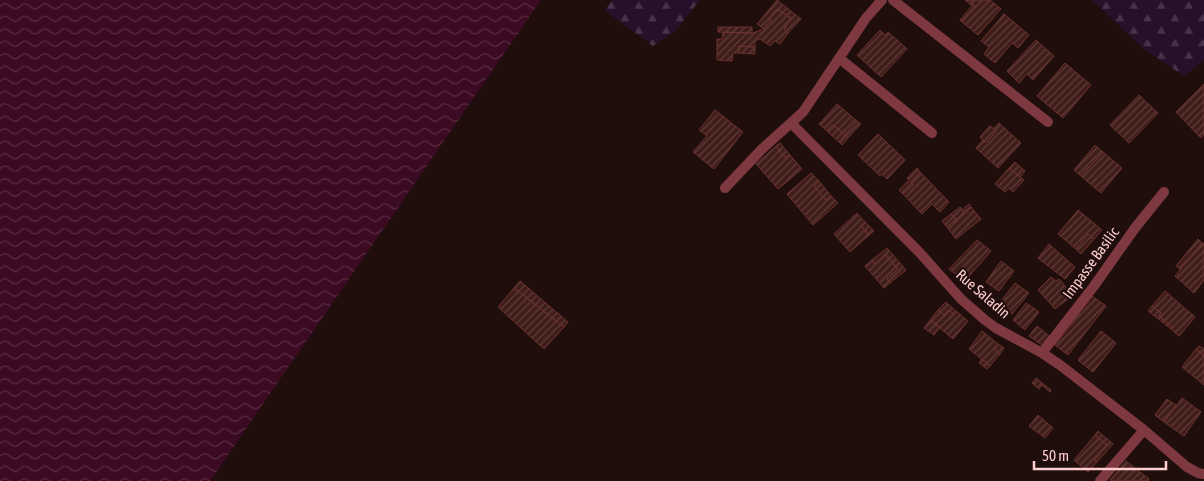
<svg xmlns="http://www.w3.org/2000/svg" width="1204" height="481" font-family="'Asap Condensed',sans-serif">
  <defs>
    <pattern id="forest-firs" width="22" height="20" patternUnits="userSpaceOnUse" patternTransform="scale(1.25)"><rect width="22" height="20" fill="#26112a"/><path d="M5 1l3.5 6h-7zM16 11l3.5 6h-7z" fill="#473248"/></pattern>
    <pattern id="water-waves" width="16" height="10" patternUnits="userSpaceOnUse" patternTransform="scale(1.25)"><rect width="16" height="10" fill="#3c0a23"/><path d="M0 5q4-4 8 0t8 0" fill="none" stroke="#592c42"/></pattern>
    <pattern id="building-hatch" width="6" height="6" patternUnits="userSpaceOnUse" patternTransform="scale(1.25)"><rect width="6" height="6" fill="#411d1a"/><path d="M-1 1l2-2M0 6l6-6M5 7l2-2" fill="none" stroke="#5e3d3a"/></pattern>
  </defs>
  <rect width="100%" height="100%" fill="#200e0d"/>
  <path fill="url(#forest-firs)" d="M613,0H700L675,31L653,46L604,10Z
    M1092,0H1204V60L1184,76L1144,49Z"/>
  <path fill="url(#water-waves)" d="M0,0H541L210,481H0Z"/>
  <path fill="url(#building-hatch)" stroke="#6c312c" d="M777,0L801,19L788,33L784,29L791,18L777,9L769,19L771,20L764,29L757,24Z
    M965,0H969L974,5V8L962,22L960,20L972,6Z
    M969,0H990L1001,9L978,35L962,22L974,8V5Z
    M777,9L791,18L784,29L788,33L780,44L775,41L770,46L760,39L755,41V47L739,46V53H733L732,61L717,60V39H722L723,32L753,33L763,29L771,20L769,19Z
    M1004,14L1029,35L1018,48L1012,43L995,63L984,54L989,47L981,41Z
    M718,27H752V33L718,32Z
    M880,30L885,35L888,32L907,49L881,77L857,55Z
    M1036,40L1054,56L1033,80L1027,74L1019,83L1007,71Z
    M739,46L755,47V54L739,53Z
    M1065,63L1091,85L1063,118L1037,96Z
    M1204,84V135L1201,138L1176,112Z
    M1139,95L1158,113L1129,143L1110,125Z
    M837,104L857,121L845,135L833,125L827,131L819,124Z
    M715,110L743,132L714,169L693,152L707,136L699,130Z
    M857,121L861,124L848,138L845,135Z
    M999,123L1021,143L998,168L976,148L983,140L986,143L997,131L994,128Z
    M833,125L845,135L839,142L827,131Z
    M990,126L997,131L986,143L980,137Z
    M878,134L905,160L887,179L882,174L880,176L858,155Z
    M845,135L848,138L842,145L839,142Z
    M780,143L790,155L786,158L776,146Z
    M1095,145L1103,152L1081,176L1074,170Z
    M776,146L786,158L790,155L802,169L778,189L756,164Z
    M1103,152L1122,168L1101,193L1081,176Z
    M1015,162L1025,171L1020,177L1009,168Z
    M917,168L920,172L911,182L913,185L903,194L899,190L909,180L907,178Z
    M1009,168L1024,180L1013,192L1009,188L1005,192L995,184Z
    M920,172L949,202L940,212L932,204L922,214L903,194L913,185L911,182Z
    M811,173L819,181L814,186L826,200L831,196L838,203L813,225L787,194Z
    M819,181L831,196L826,200L814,186Z
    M969,204L971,207L964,212L962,210Z
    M960,207L964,212L956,220L951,214Z
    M971,207L981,219L956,239L947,227Z
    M1078,210L1102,230L1094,239L1088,234L1076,249L1058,234Z
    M857,213L865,222L861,226L869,235L850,252L834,234Z
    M951,214L956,220L947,227L942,221Z
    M865,222L874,231L869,235L861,226Z
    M1088,234L1094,239L1081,254L1076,249Z
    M1198,239L1202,243L1180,269L1176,266Z
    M977,240L991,251L965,281L949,269Z
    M1202,243L1204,244V280L1194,293L1175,276Z
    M1049,244L1075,267L1065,279L1038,258Z
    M887,248L906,270L890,283L887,279L898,269L886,255L875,264L872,260Z
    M886,255L898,269L887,279L890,283L884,288L865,266L872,260L875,264Z
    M1001,261L1014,271L999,291L986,282Z
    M1051,277L1056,281L1059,279L1073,295L1055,309L1038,290Z
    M520,281L568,322L564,327L514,288Z
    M1015,283L1029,293L1012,314L999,304Z
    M514,288L564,327L544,349L498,307Z
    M1165,291L1195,317L1179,336L1171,329L1172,327L1159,316L1161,313L1152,306Z
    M1092,296L1106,306L1068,355L1055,345Z
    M946,302L956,311L954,314L948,310L944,315L938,310Z
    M1026,303L1039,312L1025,330L1013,320Z
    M1152,306L1161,313L1159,316L1172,327L1171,329L1148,311Z
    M938,310L944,315L948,310L954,314L956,311L968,321L953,339L930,320Z
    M930,320L940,327L934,335L924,328Z
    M1037,326L1049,336L1042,345L1029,336Z
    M982,331L998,344L994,349L1000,354L990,366L969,349Z
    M1101,331L1116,343L1093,372L1078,360Z
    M998,344L1004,348L1000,354L994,349Z
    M1199,346L1204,349V355L1196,349Z
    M1196,349L1204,355V385L1182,367Z
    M982,359L990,366L987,369L979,363Z
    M1036,378L1051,390L1050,392L1042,385L1039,389L1032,383Z
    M1182,398L1201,412L1184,436L1164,422Z
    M1167,399L1176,405L1164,422L1155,415Z
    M1038,415L1053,428L1045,438L1029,426Z
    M1098,431L1113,444L1097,462L1094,460L1107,445L1095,435Z
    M1095,435L1107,445L1094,460L1097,462L1088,472L1074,460Z
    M1126,461L1149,479L1148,481H1112L1110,480Z"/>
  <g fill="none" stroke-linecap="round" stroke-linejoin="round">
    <path stroke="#7e3940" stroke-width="10" d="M893,0L1048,122
      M839,58L932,133
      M791,123L920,253L961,299L985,320L996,328L1042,353L1060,365L1144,430L1187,467L1198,473L1204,474
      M725,188L762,149L803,112L866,18L882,0
      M1042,353L1094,286L1135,228L1164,192
      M1100,481L1144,430"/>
  </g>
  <g text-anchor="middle" stroke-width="4.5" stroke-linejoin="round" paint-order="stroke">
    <g font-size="15" fill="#fecece" stroke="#200e0d">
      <text transform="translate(1091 263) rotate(-54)" y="5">Impasse Basilic</text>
      <text transform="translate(983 294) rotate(41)" y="5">Rue Saladin</text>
    </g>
  </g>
  <path d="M1034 461v8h132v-8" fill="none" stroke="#fecece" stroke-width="2.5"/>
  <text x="1042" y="461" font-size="15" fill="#fecece" stroke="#200e0d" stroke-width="4" paint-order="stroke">50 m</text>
</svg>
